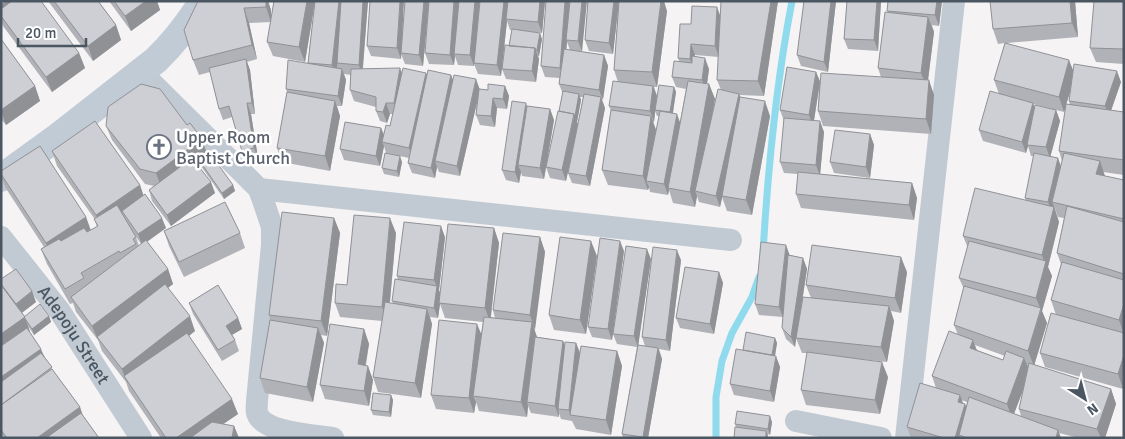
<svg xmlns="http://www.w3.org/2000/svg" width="1125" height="439" font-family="Signika,sans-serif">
  <rect width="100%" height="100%" fill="#f5f3f3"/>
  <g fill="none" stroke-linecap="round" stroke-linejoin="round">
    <path stroke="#90daee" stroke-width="7" d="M763,252C768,168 776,84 792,1
      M716,438V397L722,361L732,333L752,297L759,277"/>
    <g stroke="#c1cad2" stroke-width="22">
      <path d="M141,72L259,189L265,206L272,227V245L257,401C257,405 256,410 257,413C263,433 314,435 333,438"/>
      <path d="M259,189L731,240"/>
      <path id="s1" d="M1,237L59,310L141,438"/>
      <path d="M796,421L881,438"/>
      <path d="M906,438L954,1"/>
    </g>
    <path stroke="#c1cbd6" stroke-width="28" d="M1,178L59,136L156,60C175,42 189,23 203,1"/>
  </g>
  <path fill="#b0b2b7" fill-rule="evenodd" d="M1,1L79,53L85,68L52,92L3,26L1,20Z
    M48,1H98L116,25L121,40L93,61Z
    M109,1H157L160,10L131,31Z
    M198,1H268L271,10V18L274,1H368L363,69L402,73H426L427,75H451L453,80L479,89L488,90L505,86L509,96L507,109L497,108L495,127L480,125L476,115L477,100L460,176L439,172L437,167L435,178L412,173L408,163L409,158L386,153L384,146L380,166L344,160L340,149L381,128L384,134L390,126L393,114H390L387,123L380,121L376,111V107L354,101L350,90L351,75L344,74L346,80L342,106H337L340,116L330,171L282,162L277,148L287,92L286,89L308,63L315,3L305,62L273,56L267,42L271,22L249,23L257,59L247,62L250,70L255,114H251L258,158L246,161L232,117L223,120L219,109L210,72L199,75L193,60Z
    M405,1H429L423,66L405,64L401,54V59L371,56L367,46L402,32Z
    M459,1H545L542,33L524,31L542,39L539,56H538L539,59L536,82L506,79L502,69L509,46L512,30H510L507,21L501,76L478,74L474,64V66L458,65L455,56L454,65L429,64L425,53L458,18Z
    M588,1L667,11L657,87H654L657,96L674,87L676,92L673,113L680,122L686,89L676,87L672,77L679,61L678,58L691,24L778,1L764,96L740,95V97L770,116L752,215L727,211L722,197L720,207L699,202L697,196L695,207L673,203L669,190L668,195L650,192L649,187L648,190L608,185L602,170L611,111L609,106L618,82L614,70L618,9L613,54L589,51L585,40ZM695,55L719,57L717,80L721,90L710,127L715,99L709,84H707L709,69L695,57ZM655,111L657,116H659L656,130L653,122H654Z
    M804,1H836L828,72L801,66L797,55Z
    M847,1H881L878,51L848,49L844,39Z
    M888,1H942L939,26L932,25L934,32L928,80L934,95L931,134L823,126L818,111L819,88L814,121L824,132L820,174L912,183L917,198L914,220L801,208L796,194L798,174L784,173L780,162L784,121L780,110L816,72L820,81L881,77L878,68L888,12Z
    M1075,1L1078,37L1007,43L1073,70L1121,82L1111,111L1124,112V175L1103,172L1105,176L1124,180L1123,389L1045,367L1040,353L1056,315L1051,300L1061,264L1057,253L1064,218L1058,217L1054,206L1059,222L1048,267L1052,276L1042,311L1047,323L1034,365L1111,389L1116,404L1105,438H1079L1059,433L1061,438H911L907,427L936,388L932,376L958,335L954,325L964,289L959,278L968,248L963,236L1026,201L1025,198L1034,156H1031L1028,146L1026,153L983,141L979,130L999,94L994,80L1005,43L998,44L993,29ZM1070,92L1069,101L1070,105L1066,104ZM1033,104L1064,112L1066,107L1059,151L1062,161L1061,167L1050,157L1060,121L1056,110L1035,108ZM975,345L1005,356L1003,360L977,350ZM1023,390L1019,409L1021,416L1014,414ZM961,400L967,402L966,407L965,404L963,403Z
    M1124,1V64L1096,62L1090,48Z
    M570,4L582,52L604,55L608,66L602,100L605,108L590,186L572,183L568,173L573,147L566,181L550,178L546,167L563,94L559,84L560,78L545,77L541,66ZM567,42L570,50L566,49ZM580,97H583L578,124L577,122L581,100Z
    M1,39L35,86L40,101L6,125L1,119Z
    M527,108L550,109L554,120L544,179L522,176L521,172L519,183L506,180L502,170Z
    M187,125L202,139L207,154L196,162L215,193L171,226L152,201L149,190L154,186L145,184L112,140L106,126Z
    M870,134L874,145L870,178L834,173L830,162Z
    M52,151L140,185L143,195L166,228L147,242L168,269L173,284L168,288L195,331L189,336L238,414L223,424L234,426L239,438H161L129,391L126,382L102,351L98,340L76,312L73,303L70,304L47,264L41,249L44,247L5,187L1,176V171L86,217L91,230L97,227L94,218L57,166ZM130,228L141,244L139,246L136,237Z
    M199,160L233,185L235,191L224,199L201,166Z
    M402,162L399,177L384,174L382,168Z
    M334,218L340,233L327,336L321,335L324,343L313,402L265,393L260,378L270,320L269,315Z
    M494,228L499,243L491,317L495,318L493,310L540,237L545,252L534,330L537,337L563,341L565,345L576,343L580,352L617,351L622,366L611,435L576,429L572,421L561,419L559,413V417L531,413L528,406L527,417L479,411L476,402L474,413L436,409L431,395L481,335L483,322L445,318L440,304L438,318L430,317L432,324L421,398L378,392L373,377L382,321L340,317L335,303L347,285L396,233L390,303H393L392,301L398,280L397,276L445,237L439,290L440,294Z
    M164,231L240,233L245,248L184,277L169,246Z
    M624,251L612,340L592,337L588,327Z
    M790,255L803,258L807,269L798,329L811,298L806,285L907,272L901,313L891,311L894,321L887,362L861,359L888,377L880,414L806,405L801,390L807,353H802L796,338L795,347L786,339L782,328L783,317L759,315L755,304Z
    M597,256L586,334L554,330L549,315Z
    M651,259L638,345L645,346L642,337L681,260L670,351L659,349L662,359L648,438H623L622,434L637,347L617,344L613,334Z
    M719,272L723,283L714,334L680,328L676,318Z
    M1,279L36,302L22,313L24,317L49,316L51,322L34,335L28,326L30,332L54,372L80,407L82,414L99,438L1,437Z
    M189,303L238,318L242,329L232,335L235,340L239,351L222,361L193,314Z
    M364,329L369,344L366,365L373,380L369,406L325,399L320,385Z
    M775,338L777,343L775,356L780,367L774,402L734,395L730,384L743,350Z
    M391,395L393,400L391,417L373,415L371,410Z
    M772,422L770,435L768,434V438H734L736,427L735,424Z"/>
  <path fill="#909195" d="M6,1H24L1,16V5Z
    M146,1H157L160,10L131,31L125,16Z
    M266,1H268L271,10V22L266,7Z
    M307,1H315L305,62L299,47Z
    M339,1H344L336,76L332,65Z
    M363,1H368L362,76L359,65Z
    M400,1H404L401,59L397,48Z
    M424,1H429L423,66L419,55Z
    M454,1H459L455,54H454L455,56L454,65L450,55Z
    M475,1H480L474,66L470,55Z
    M504,1H509L506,19L507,21L501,76L497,65Z
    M540,1H545V2L542,33L538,22Z
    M565,1H569L570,4L564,79L560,68Z
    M582,1H587L582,52L578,41Z
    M614,1H619L613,54L609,43Z
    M661,1H664L667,11L657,87L652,72Z
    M771,1H778L764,96L758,81Z
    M831,1H836L828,72L824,62Z
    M877,1H881L878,51L874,40Z
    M937,1H942L939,26L935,15Z
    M1070,1H1075L1078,37L1072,23Z
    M717,7L721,18L719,57L715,46Z
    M244,8L249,23L257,59L252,45Z
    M928,17L934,32L927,88L921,73Z
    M116,25L121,40L93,61L88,46Z
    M540,33L542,39L539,56L537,50Z
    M691,44L695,55L694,70L690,59Z
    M535,48L539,59L536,82L532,71Z
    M79,53L85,68L52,92L46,77Z
    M604,55L608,66L603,100L599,90Z
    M705,58L709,69L706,91L702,80Z
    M246,59L250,70L255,114L252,103Z
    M1069,60L1075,75L1064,112L1059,97Z
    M400,68L404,78L398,114L394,103Z
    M342,69L346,80L342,106L338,96Z
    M1117,71L1121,82L1109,116L1105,106Z
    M816,72L820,82L813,126L809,115Z
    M426,73L430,84L413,159L409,148Z
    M451,75L455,86L435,161L437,167L435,178L431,168Z
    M476,79L480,90L460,176L457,166Z
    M929,80L934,95L931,134L926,119Z
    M709,84L715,99L698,192L695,191L697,196L695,207L690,192Z
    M35,86L40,101L6,125L1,110Z
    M505,86L509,96L507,109L503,99Z
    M653,86L657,96L654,122L650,111Z
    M674,87L676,92L672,118L670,112Z
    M579,94L581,100L577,122L578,125L566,181L562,170Z
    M739,94L743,105L720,207L716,196Z
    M601,97L605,108L590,186L586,176Z
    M493,98L497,108L495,127L491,116Z
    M335,101L340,116L330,171L325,156Z
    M765,101L770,116L752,215L746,200Z
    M247,103L251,114L258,158L254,148Z
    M386,103L390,114L387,123L383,112Z
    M526,103L529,114L518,165L521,172L519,183L515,172Z
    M1033,103L1037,114L1026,153L1022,142Z
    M550,109L554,120L544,179L540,168Z
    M1056,110L1060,121L1050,158L1046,147Z
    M677,114L681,125L668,188L669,190L668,195L664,184Z
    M651,116L656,130L646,181L649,187L648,190L643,176Z
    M820,121L824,132L820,176L816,165Z
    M381,128L385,139L382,142L384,146L380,166L376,156Z
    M870,134L874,145L870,178L866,167Z
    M202,139L207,154L161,187L156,173Z
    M400,156L402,162L399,177L397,171Z
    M1058,158L1062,169L1052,202L1054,206L1052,213L1048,202Z
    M1100,161L1105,176L1102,189L1096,174Z
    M211,182L215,193L171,226L167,215Z
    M912,183L917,198L914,220L909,205Z
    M140,185L145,200L122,211L123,215L102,230L96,215Z
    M233,185L235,191L224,199L222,193Z
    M1054,207L1059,222L1048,267L1052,276L1042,311L1047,323L1034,366L1028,351L1041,310L1036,298L1045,264L1042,255Z
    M86,217L91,232L51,258L46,243Z
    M162,218L166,228L142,245L138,234Z
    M334,218L340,233L327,336L321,321Z
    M390,218L396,233L388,321L382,307Z
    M441,226L445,237L439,290L441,296L439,303L440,304L438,318L434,308L437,287L434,280Z
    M494,228L499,243L490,322L485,308Z
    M540,237L545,252L535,330L530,315Z
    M591,241L597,256L586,334L580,320Z
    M620,241L624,251L612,340L608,329Z
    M786,245L790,256L783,317L779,307Z
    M647,249L651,259L638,347L634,336Z
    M677,250L681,260L670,351L666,340Z
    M901,257L907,272L901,313L895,298Z
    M803,258L807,269L795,347L791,337Z
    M168,269L173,284L99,340L97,337L98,340L92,326Z
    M719,272L723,283L714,334L710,324Z
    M32,291L36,302L20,314L16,304Z
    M1124,304V334L1119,320Z
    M889,306L894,321L887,362L881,347Z
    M427,309L432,324L421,398L415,383Z
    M49,316L51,322L34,335L32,329Z
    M190,316L195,331L128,383L125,378L122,369Z
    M25,317L30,332L1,353V334Z
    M238,318L242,329L230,336L226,326Z
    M532,322L537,337L527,402L528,406L527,417L521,402Z
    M477,324L483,338L473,396L476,402L474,413L469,398Z
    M318,328L324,343L313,402L307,387Z
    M364,329L369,344L363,378L358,364Z
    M775,338L777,343L774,361L772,355Z
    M973,340L978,355L970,348Z
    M563,341L567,351L558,409L559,413V417L555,406Z
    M576,343L580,354L570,415L569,410Z
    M658,348L662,359L648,438H643Z
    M41,349L45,359L1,390V377Z
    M617,351L622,366L611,435L606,420Z
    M1124,355V388L1123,389L1118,374Z
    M776,356L780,367L774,402L770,391Z
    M1024,358L1030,372L1012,419L1007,404Z
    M882,362L888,377L880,414L875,400Z
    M368,366L373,380L369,406L364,391Z
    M1111,389L1116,404L1105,438H1101L1097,429Z
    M391,395L393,400L391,417L389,412Z
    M960,395L964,406L958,402Z
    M232,399L238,414L203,438H176Z
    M965,404L969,415L959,435L960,438H955Z
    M80,407L85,422L63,438H37Z
    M770,416L772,422L770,435L768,429Z
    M234,426L239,438H232Z
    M1058,430L1061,438H1056Z
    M766,431L768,437V438H766Z"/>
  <path fill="#cdcfd5" stroke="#909195" d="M1,1H6L1,5Z
    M12,1H41L79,53L46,77L1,16V9Z
    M54,1H98L116,25L88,46Z
    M114,1H146L125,16Z
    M198,1H266V7L244,8L252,45L193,60L184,30Z
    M274,1H307L299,47L267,42Z
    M315,1H339L332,65L308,63Z
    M341,1H363L359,65L337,63Z
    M370,1H400L397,48L367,46Z
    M405,1H424L419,55L401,53Z
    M429,1H454L450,55L425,53Z
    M459,1H475L470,55L454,54Z
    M480,1H504L497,65L474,63Z
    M508,1H540L538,22L506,19Z
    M546,1H565L560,68L541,66Z
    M570,1H582L578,41L566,40Z
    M588,1H614L609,43L585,40Z
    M619,1H661L652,72L614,70Z
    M721,1H771L758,81L717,80Z
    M804,1H831L824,62L797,55Z
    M847,1H877L874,40L844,39Z
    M888,1H937L935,15L887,11Z
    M990,1H1070L1072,23L993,29Z
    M1094,1H1124V49L1090,48Z
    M692,6L717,7L715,46L691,44L690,59L678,58L680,24H691Z
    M885,12L928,17L921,73L878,68Z
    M512,29L540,33L537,50H536L535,48L509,46Z
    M1,39L35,86L1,110Z
    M1005,43L1069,60L1059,97L994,80Z
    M505,45L535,48L532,71L502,69Z
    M564,49L604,55L599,90L559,84Z
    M692,56L705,58L702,80L672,77L674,61L692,63Z
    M246,59L252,103H247L254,148L242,151L229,106L219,109L209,68Z
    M288,60L342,69L338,96L286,89Z
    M1074,64L1117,71L1105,106L1069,101Z
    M787,67L816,72L809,115L780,110Z
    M400,68L394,103H386L383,112L376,111V97L350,90L351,69Z
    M403,68L426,73L409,148L382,142L386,125L390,126Z
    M428,70L451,75L431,168L408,163Z
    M821,73L929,80L926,119L818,111Z
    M454,75L476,79L457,166L435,161Z
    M613,81L653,86L650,111L609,106Z
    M688,81L709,84L690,192L668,188Z
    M141,84L160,89L187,125L190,123L202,139L156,173L140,169L106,126L108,107Z
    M488,84L505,86L503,99L493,98L491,116L476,115L479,89L488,90Z
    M659,85L674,87L670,112L655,110Z
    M718,89L739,94L716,196L695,191Z
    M563,91L579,94L575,116L574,114L559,111Z
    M990,91L1033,103L1022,142L979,130Z
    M287,92L335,101L325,156L277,148Z
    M584,94L601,97L586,176L568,173Z
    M740,97L765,101L746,200L722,196Z
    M512,101L526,103L515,172L502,170Z
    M1066,104L1124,112V160L1059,151Z
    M1035,105L1056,110L1046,147L1027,145Z
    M527,106L550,109L540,168L518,165Z
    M611,110L651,116L643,176L602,170Z
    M558,111L574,114L562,170L546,167Z
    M660,111L677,114L664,184L646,181Z
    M784,118L820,121L816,165L780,162Z
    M95,121L140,185L96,215L52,151Z
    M345,122L381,128L376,156L340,149Z
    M835,130L870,134L866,167L830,162Z
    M40,146L86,217L46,243L1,174V171Z
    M209,152L233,185L222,193L199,160Z
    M385,153L400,156L397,171L382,168Z
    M1034,153L1058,158L1048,202L1025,198Z
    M1064,153L1100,161L1096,174L1124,180V219L1052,202Z
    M192,158L211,182L167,215L149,190Z
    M798,172L912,183L909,205L796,194Z
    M975,188L1054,207L1042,255L963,236Z
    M145,194L162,218L138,234L122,211Z
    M225,202L240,233L179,262L164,231Z
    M117,205L136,237L133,239L136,244L120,253L119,251L81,273L84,278L65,289L41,249L59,239L61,241L84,228L87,232L98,226L94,219Z
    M1067,206L1124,222V274L1057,253Z
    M282,212L334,218L321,321L269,315Z
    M354,215L390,218L382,307L335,303L336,284L347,285Z
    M404,222L441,226L434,280L397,276Z
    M448,224L494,228L485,308L439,303Z
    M503,233L540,237L530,315L493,310Z
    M560,237L591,241L580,320L549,315Z
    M600,238L620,241L608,329L588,327Z
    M146,240L168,269L92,326L71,297Z
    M969,241L1046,261L1036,298L959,278Z
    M761,242L786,245L779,307L755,304Z
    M812,245L901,257L895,298L806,285Z
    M626,246L647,249L634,336L613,334Z
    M653,247L677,250L666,340L642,337Z
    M788,255L803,258L791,337L782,328Z
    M1062,262L1124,280V304L1119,320L1051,300Z
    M685,267L719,272L710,324L676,318Z
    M16,269L32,291L16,304L1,284V279Z
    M395,279L437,286L434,308L392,301Z
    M165,284L190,316L122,369L97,337Z
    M1,285L25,317L1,334Z
    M218,285L238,318L226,326L235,340L218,350L189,303Z
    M964,286L1041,308L1028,351L954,325Z
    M803,297L889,306L881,347L796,338Z
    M385,302L427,309L415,383L373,377Z
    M40,304L49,316L32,329L24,317Z
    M1051,313L1124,333V355L1118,374L1040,353Z
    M484,317L532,322L521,402L473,396Z
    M270,320L318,328L307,387L260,378Z
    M439,320L477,324L469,398L431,395Z
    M330,324L364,329L358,364L368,366L364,391L320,385Z
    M27,328L41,349L1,377V346Z
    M949,331L973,340L970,348L1003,360L1006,351L1024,358L1007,404L932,376Z
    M746,332L775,338L772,355L743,350Z
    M187,333L232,399L176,438H166L124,376Z
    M535,337L563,341L555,406L527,402Z
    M565,342L576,343L569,410L558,409Z
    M638,345L658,348L643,437L622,434Z
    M581,346L617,351L606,420L570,415Z
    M736,349L776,356L770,391L730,384Z
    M807,352L882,362L875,400L801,390Z
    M41,353L52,367L1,405V382Z
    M1029,363L1111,389L1097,429L1019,409Z
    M52,369L80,407L37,438H7L1,430V405Z
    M920,383L960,395L958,402L965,404L955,438H944L907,427Z
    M373,393L391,395L389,412L371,410Z
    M969,397L1058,430L1056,438H967L959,435Z
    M737,411L770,416L768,429L735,424Z
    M81,413L99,438H46Z
    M212,422L234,426L232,438H190Z
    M735,427L766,431V438H734Z"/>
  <defs>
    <symbol id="church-ring" viewBox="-11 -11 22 22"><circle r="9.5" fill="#fff" stroke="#6b7280" stroke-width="1.5"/><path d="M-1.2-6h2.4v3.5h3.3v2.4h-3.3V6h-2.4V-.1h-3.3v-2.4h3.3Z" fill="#6b7280"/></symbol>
  </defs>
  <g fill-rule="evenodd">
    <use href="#church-ring" x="145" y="133" width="28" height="28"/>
  </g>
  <g text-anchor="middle" stroke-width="5" stroke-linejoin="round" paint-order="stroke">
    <g font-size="18" fill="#5b616d" stroke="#fff" text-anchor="start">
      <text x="176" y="143">Upper Room<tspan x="176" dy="21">Baptist Church</tspan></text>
    </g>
    <g font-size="18" fill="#4a5661" stroke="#fff">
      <text dy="6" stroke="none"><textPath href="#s1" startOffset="122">Adepoju Street</textPath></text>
    </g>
  </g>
  <rect width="1125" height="439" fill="none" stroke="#4a5661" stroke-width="5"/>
  <g transform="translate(1085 399) rotate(144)" stroke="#ffffff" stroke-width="4" paint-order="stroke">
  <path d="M0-4L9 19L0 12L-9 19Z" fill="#4a5661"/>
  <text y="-8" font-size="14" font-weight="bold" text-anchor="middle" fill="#4a5661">N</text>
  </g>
  <path d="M18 38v8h68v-8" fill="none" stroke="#4a5661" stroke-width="2.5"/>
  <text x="25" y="38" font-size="15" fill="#4a5661" stroke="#ffffff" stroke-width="4" paint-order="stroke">20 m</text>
</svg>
